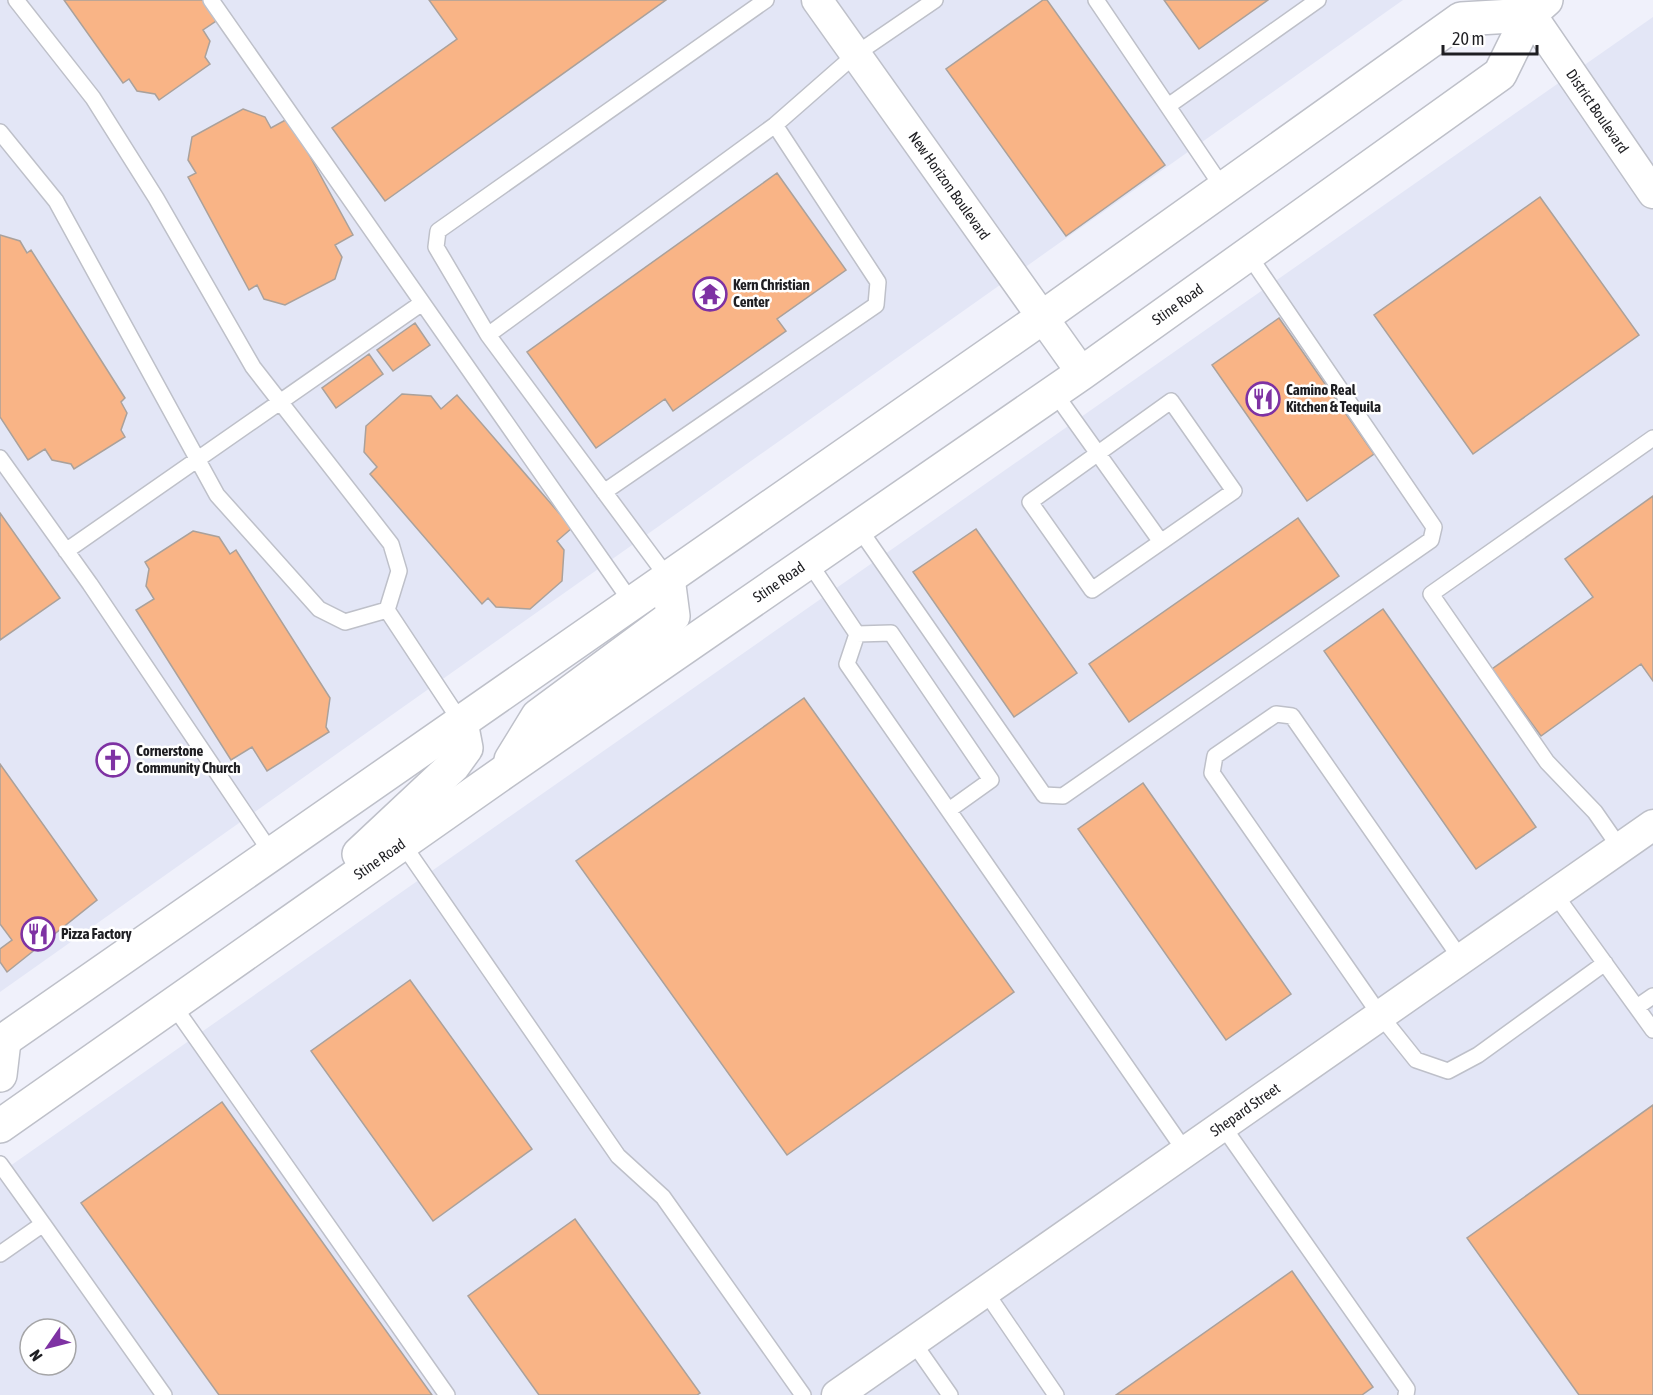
<svg xmlns="http://www.w3.org/2000/svg" width="1653" height="1395" font-family="'Asap Condensed',sans-serif">
  <rect width="100%" height="100%" fill="#f0f1fb"/>
  <path fill="#e3e6f6" fill-rule="evenodd" d="M0,0H1403L0,992Z
    M1653,17V1395H0V1173ZM30,1329H66V1365H30Z"/>
  <path fill="#f9b486" stroke="#aaa19b" stroke-width="1.5" d="M64,0H209L222,17L203,30L210,41L205,57L210,64L159,100L155,94L137,91L129,79L123,83Z
    M429,0H666L385,201L332,128L457,39Z
    M1043,0H1047L1165,165L1066,236L946,69Z
    M1164,0H1268L1199,49Z
    M243,109L265,117L271,128L289,118L353,235L335,245L342,257L335,279L285,305L264,299L257,285L249,290L188,177L196,173L188,160L192,137Z
    M777,173L846,270L777,319L786,331L673,411L665,399L596,448L527,352Z
    M1540,197L1639,335L1473,454L1374,315Z
    M0,235L20,241L27,253L31,250L125,398L121,402L127,413L121,430L125,437L74,469L71,464L52,460L45,449L28,460L0,417Z
    M1279,318L1374,454L1307,501L1212,365Z
    M415,323L430,345L393,371L377,350Z
    M369,354L383,374L336,408L322,388Z
    M402,394L431,396L441,409L457,395L572,528L557,541L564,550L562,581L530,609L496,607L488,598L482,604L370,474L377,467L364,452L366,426Z
    M1653,496V681L1641,664L1541,736L1492,669L1593,597L1565,559Z
    M0,513L60,598L0,640Z
    M1298,518L1339,576L1129,722L1089,664Z
    M976,529L1077,673L1014,717L913,572Z
    M193,531L219,537L230,554L236,550L330,698L326,727L329,732L267,771L252,747L231,760L136,610L154,599L146,586L149,569L145,562Z
    M1383,609L1536,827L1476,869L1324,651Z
    M804,698L1014,992L787,1155L576,861Z
    M0,764L97,900L7,972L0,962V949L12,940L0,924Z
    M1143,783L1291,994L1226,1040L1078,829Z
    M410,980L532,1149L433,1221L311,1051Z
    M222,1102L432,1395H219L81,1203Z
    M1653,1105V1395H1579L1467,1238Z
    M575,1219L700,1393L697,1395H539L468,1296Z
    M1292,1271L1373,1387L1362,1395H1116Z"/>
  <g fill="none" stroke-linecap="round" stroke-linejoin="round">
    <defs>
      <path id="service" d="M16,0L93,98L156,198L253,367L391,544L399,571L387,610
        M211,0L632,603
        M1096,0L1223,188
        M1168,106L1318,0
        M775,125L856,54L935,0
        M0,132L56,201L217,495L319,609L345,622L387,610L461,722
        M488,335L775,125L878,282L876,305L604,492
        M1054,392L1161,542L1092,590L1030,502L1171,401L1234,491L1161,542
        M0,458L90,584L272,854
        M858,527L1044,795L1063,796L1431,540L1434,527L1248,254
        M66,551L422,303
        M808,561L857,634L847,664L1185,1151
        M668,578L488,335L436,247L438,231L766,0
        M857,634L891,633L991,780L949,810
        M400,840L618,1156L663,1197L803,1395
        M1620,848L1595,812L1547,762L1431,594L1653,438
        M1554,893L1653,1030
        M1461,959L1292,716L1276,714L1215,756L1212,773L1380,1015L1416,1060L1448,1071L1478,1055L1605,963
        M173,1005L447,1395
        M1637,1007L1653,996
        M1222,1125L1407,1389L1406,1395
        M0,1164L43,1224L0,1254
        M43,1224L164,1395
        M985,1291L1056,1395
        M913,1342L950,1395"/>
      <g id="minor">
        <path id="s1" d="M817,0L1082,373"/>
        <path id="s2" d="M1521,0L1653,193"/>
        <path id="s3" d="M837,1395L1653,825"/>
      </g>
      <g id="secondary">
        <path d="M511,760L538,716L673,616L668,578"/>
        <path d="M359,854L453,766L466,748L461,722"/>
        <path d="M0,1043L1043,317L1461,19L1529,15"/>
        <path d="M0,1075L4,1041"/>
        <path id="s4" d="M0,1126L504,772L1082,373L1500,74L1529,15L1546,0"/>
      </g>
    </defs>
    <use href="#service" stroke="#bec0c9" stroke-width="18"/>
    <use href="#minor" stroke="#bec0c9" stroke-width="33"/>
    <use href="#secondary" stroke="#bec0c9" stroke-width="36"/>
    <use href="#service" stroke="#fff" stroke-width="15"/>
    <use href="#minor" stroke="#fff" stroke-width="30"/>
    <use href="#secondary" stroke="#fff" stroke-width="33"/>
  </g>
  <defs>
    <symbol id="temple-ring" viewBox="-11 -11 22 22"><circle r="9.5" fill="#fff" stroke="#7e32a3" stroke-width="1.5"/><path d="M0-6L5-2H3V0L6.5 2.5H4V6H1.5V3h-3V6H-4V2.5H-6.5L-3 0V-2H-5Z" fill="#7e32a3"/></symbol>
    <symbol id="restaurant-ring" viewBox="-11 -11 22 22"><circle r="9.5" fill="#fff" stroke="#7e32a3" stroke-width="1.5"/><path d="M-5-6h1v4h1v-4h1v4h1v-4h1v5L-1.5 .5V6h-2V.5L-5-1ZM5-6V6H3V1.5H1.5Q1.5-4 5-6Z" fill="#7e32a3"/></symbol>
    <symbol id="church-ring" viewBox="-11 -11 22 22"><circle r="9.5" fill="#fff" stroke="#7e32a3" stroke-width="1.5"/><path d="M-1.2-6h2.4v3.5h3.3v2.4h-3.3V6h-2.4V-.1h-3.3v-2.4h3.3Z" fill="#7e32a3"/></symbol>
  </defs>
  <g fill-rule="evenodd">
    <use href="#temple-ring" x="691" y="275" width="38" height="38"/>
    <use href="#restaurant-ring" x="1244" y="380" width="38" height="38"/>
    <use href="#church-ring" x="94" y="741" width="38" height="38"/>
    <use href="#restaurant-ring" x="19" y="915" width="38" height="38"/>
  </g>
  <g text-anchor="middle" stroke-width="5" stroke-linejoin="round" paint-order="stroke">
    <g font-size="15" fill="#1e1e22" stroke="#fff">
      <text dy="5" stroke="none"><textPath href="#s2" startOffset="135">District Boulevard</textPath></text>
      <text dy="5" stroke="none"><textPath href="#s1" startOffset="228">New Horizon Boulevard</textPath></text>
      <text dy="5" stroke="none"><textPath href="#s4" startOffset="1436">Stine Road</textPath></text>
      <text dy="5" stroke="none"><textPath href="#s4" startOffset="950">Stine Road</textPath></text>
      <text dy="5" stroke="none"><textPath href="#s4" startOffset="464">Stine Road</textPath></text>
      <text dy="5" stroke="none"><textPath href="#s3" startOffset="498">Shepard Street</textPath></text>
    </g>
    <g font-size="15" font-weight="bold" fill="#1e1e22" stroke="#fff" text-anchor="start">
      <text x="733" y="290">Kern Christian<tspan x="733" dy="17">Center</tspan></text>
      <text x="1286" y="395">Camino Real<tspan x="1286" dy="17">Kitchen &amp; Tequila</tspan></text>
      <text x="136" y="756">Cornerstone<tspan x="136" dy="17">Community Church</tspan></text>
      <text x="61" y="939">Pizza Factory</text>
    </g>
  </g>
  <g transform="translate(48 1347) rotate(235)"><circle r="28" fill="#ffffff" stroke="#a5a5a7" stroke-width="1.5"/>
  <path d="M0-4.5L10 22L0 15L-10 22Z" fill="#7e32a3"/>
  <text y="-9" font-size="16" font-weight="bold" text-anchor="middle" fill="#1e1e22">N</text>
  </g>
  <path d="M1443 45v9h94v-9" fill="none" stroke="#1e1e22" stroke-width="3"/>
  <text x="1452" y="45" font-size="18" fill="#1e1e22" stroke="#ffffff" stroke-width="4.5" paint-order="stroke">20 m</text>
</svg>
